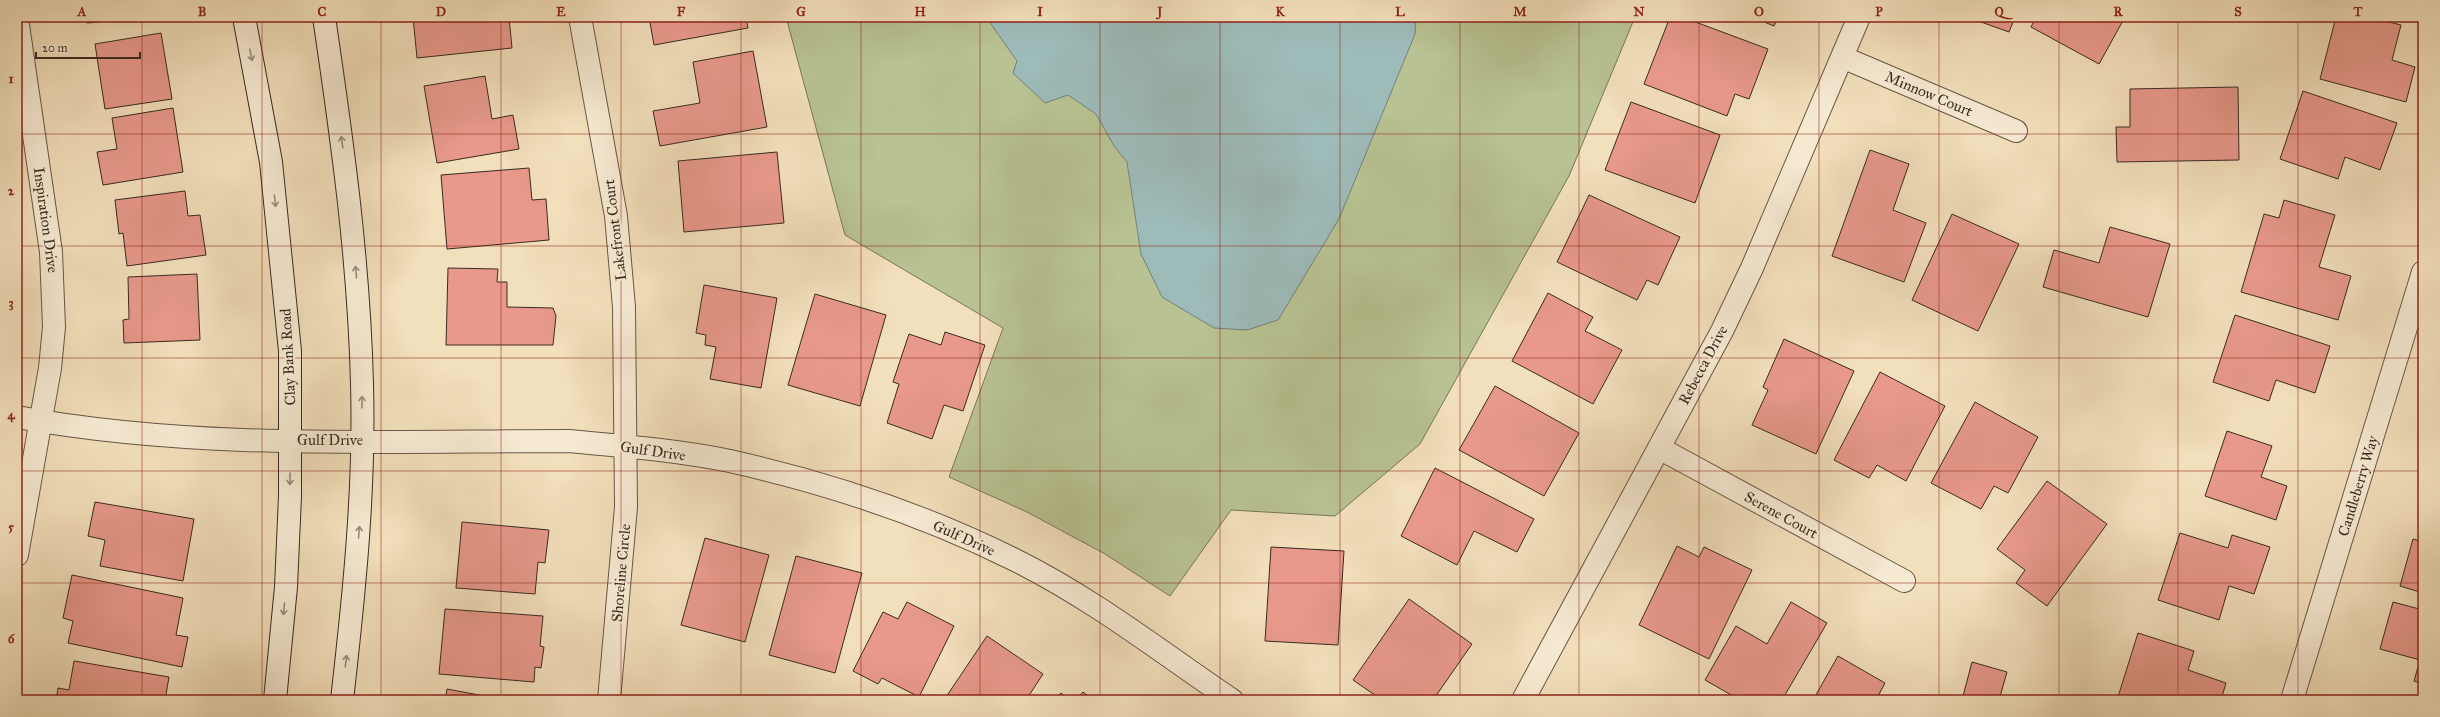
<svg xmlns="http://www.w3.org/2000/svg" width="2440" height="717" font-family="'IM FELL Great Primer',serif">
  <rect width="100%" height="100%" fill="#f2dfbb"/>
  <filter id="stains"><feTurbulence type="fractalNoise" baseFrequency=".005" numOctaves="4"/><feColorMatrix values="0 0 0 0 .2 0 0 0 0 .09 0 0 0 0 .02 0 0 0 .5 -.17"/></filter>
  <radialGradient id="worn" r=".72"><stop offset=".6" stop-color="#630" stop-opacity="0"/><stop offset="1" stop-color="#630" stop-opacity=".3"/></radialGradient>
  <path fill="#b8c292" stroke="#797659" d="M786,17H1635L1569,176L1420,444L1335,516L1231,510L1170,596L1105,554L1027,512L949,477L1003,328L845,235Z"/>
  <path fill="#9dbbb9" stroke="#75817c" d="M986,17H1416L1415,34L1339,219L1278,320L1247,330L1214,328L1162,297L1141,254L1127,162L1114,146L1096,114L1068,95L1045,103L1013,73L1017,61Z"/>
  <path fill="#e8998b" stroke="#3a2a20" d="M86,17H155L87,23Z
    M413,17H509L512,48L417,58Z
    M649,17H746L748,28L654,45Z
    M1670,17H1682L1768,49L1749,99L1735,94L1727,116L1644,84Z
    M1752,17H1778L1774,26Z
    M1967,17H2015L2009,32Z
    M2036,17H2125L2099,64L2031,27Z
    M2336,17H2369L2401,25L2392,60L2415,67L2406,102L2320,79Z
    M161,33L172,99L105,109L95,44Z
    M753,51L767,127L660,146L653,111L700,103L693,62Z
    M485,76L492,119L513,115L519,149L437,163L424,86Z
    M2238,87L2239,160L2117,162L2116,127H2130V89Z
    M2303,91L2397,123L2380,170L2345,157L2338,179L2280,159Z
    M1631,102L1720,135L1695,203L1605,170Z
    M173,108L183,172L103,185L97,152L117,149L112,118Z
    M1870,150L1909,164L1893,210L1926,223L1904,282L1832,256Z
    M777,152L784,223L684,232L678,161Z
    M529,168L532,200L546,199L549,240L447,249L441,175Z
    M185,191L188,216L200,215L206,255L127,266L123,233L119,234L115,200Z
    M1589,195L1680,237L1658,285L1647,280L1637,300L1557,262Z
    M2284,200L2335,215L2319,267L2351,276L2338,320L2241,292L2264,214L2279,218Z
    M1952,214L2019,244L1978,331L1912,300Z
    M2110,227L2170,244L2148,317L2043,287L2054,250L2099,263Z
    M448,268L498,269L497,282H507V307L553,308L556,316L553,345H446Z
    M197,274L200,340L124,343L123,320L129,319L128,277Z
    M704,285L777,298L761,388L710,379L716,347L705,345L706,335L696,333Z
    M1548,293L1593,317L1585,331L1622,350L1593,404L1512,361Z
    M815,294L886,315L860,406L788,385Z
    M2235,315L2330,346L2315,393L2276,380L2269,401L2213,382Z
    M945,332L985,345L963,411L944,405L932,439L887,423L899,384L893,382L909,334L941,345Z
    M1784,339L1854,371L1816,454L1752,425L1768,390L1763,387Z
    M1880,372L1945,406L1906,481L1877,465L1869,478L1834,460Z
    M1495,386L1579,433L1544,496L1459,450Z
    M1975,402L2038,437L2008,493L1994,486L1981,509L1931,483Z
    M2227,431L2272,446L2261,477L2287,486L2276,520L2205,496Z
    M1435,468L1534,519L1517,552L1474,531L1457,565L1401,536Z
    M2047,481L2107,524L2047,606L2016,583L2025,570L1997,549Z
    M95,502L194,519L183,581L100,566L105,540L88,536Z
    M462,522L549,530L545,563L538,562L535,594L456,588Z
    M2180,533L2228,548L2232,535L2270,547L2254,594L2229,586L2219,620L2158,600Z
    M705,538L769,555L745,642L681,625Z
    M2413,539L2423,542V593L2400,586Z
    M1677,546L1699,557L1704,547L1752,570L1709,659L1639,625Z
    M1271,547L1344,551L1338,645L1265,641Z
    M796,556L862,573L835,673L769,655Z
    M72,575L183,598L176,635L188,637L182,667L68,643L73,621L63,618Z
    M1409,599L1472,644L1433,700H1382L1353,680Z
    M907,602L954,626L919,697L882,678L878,684L853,671L883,612L898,619Z
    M1791,602L1827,623L1782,700H1740L1705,680L1736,626L1767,644Z
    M2393,602L2423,610V684L2414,681L2420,660L2380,649Z
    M445,609L543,616L540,646L544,647L541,668L535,667L534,682L439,674Z
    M2138,633L2194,651L2188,670L2226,683L2221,700H2117Z
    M987,636L1043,674L1026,700H944Z
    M1838,656L1885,683L1876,700H1813Z
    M74,661L169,677L165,700H56L58,688L69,690Z
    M1972,662L2007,672L1999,700H1962Z
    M447,689L506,700H445Z
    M1083,692L1094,700H1076Z
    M1061,693L1070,700H1056Z
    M1921,695L1939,700H1920Z"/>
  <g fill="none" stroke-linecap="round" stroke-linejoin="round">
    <defs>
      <path id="street" d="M580,17L616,216L624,307L626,507L609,700
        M17,18L51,252L54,327L50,368L17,555
        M1842,57L2016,131
        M17,417C196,450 386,441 568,441C622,446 677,450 730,461C828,483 925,515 1015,560C1092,598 1161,652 1232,700
        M1659,448L1904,581
        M1523,700L1722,331L1752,268L1859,17
        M2292,700L2423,272"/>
      <path id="secondary" d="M244,17L271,162L290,351V496L286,587L275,700
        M324,17C342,139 359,260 362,384C365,490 354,595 342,700"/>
    </defs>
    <use href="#street" stroke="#685747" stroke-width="24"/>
    <use href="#secondary" stroke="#3a2a20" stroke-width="24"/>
    <use href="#street" stroke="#f7ead3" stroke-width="22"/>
    <use href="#secondary" stroke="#f7ead3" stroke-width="22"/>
  </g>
  <defs><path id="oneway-shaft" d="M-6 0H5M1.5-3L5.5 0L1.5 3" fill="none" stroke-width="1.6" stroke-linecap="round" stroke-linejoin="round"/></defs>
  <g stroke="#988a7a">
    <use href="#oneway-shaft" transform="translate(251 55) rotate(79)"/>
    <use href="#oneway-shaft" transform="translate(342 142) rotate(-98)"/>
    <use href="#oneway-shaft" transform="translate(275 201) rotate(84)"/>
    <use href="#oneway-shaft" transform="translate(356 272) rotate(-95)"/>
    <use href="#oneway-shaft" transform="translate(362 402) rotate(-90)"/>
    <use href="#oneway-shaft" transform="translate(290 479) rotate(91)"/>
    <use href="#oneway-shaft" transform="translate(359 532) rotate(-86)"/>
    <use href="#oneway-shaft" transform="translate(284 609) rotate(95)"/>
    <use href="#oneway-shaft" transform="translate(346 661) rotate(-83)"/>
  </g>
  <path fill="none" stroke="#8f2418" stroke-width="1" stroke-opacity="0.55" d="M142,17V700M262,17V700M381,17V700M501,17V700M621,17V700M741,17V700M861,17V700M980,17V700M1100,17V700M1220,17V700M1340,17V700M1460,17V700M1579,17V700M1699,17V700M1819,17V700M1939,17V700M2059,17V700M2178,17V700M2298,17V700M17,134H2423M17,246H2423M17,358H2423M17,471H2423M17,583H2423"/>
  <g text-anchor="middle" stroke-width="4" stroke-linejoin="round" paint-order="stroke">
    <g font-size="15" fill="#3a2a20" stroke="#f7ead3">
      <text transform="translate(1929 94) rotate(23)" y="5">Minnow Court</text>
      <text transform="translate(46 220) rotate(82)" y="5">Inspiration Drive</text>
      <text transform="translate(615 230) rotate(-97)" y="5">Lakefront Court</text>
      <text transform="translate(288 357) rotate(-93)" y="5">Clay Bank Road</text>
      <text transform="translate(1703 365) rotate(-62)" y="5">Rebecca Drive</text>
      <text x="330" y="445">Gulf Drive</text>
      <text transform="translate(653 451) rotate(8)" y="5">Gulf Drive</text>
      <text transform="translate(2358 486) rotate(-73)" y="5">Candleberry Way</text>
      <text transform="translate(1781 515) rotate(29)" y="5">Serene Court</text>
      <text transform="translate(964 538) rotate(24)" y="5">Gulf Drive</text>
      <text transform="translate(621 573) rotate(-85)" y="5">Shoreline Circle</text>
    </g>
  </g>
  <rect width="2440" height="717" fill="none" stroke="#f2dfbb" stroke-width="44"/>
  <path d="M36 52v6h104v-6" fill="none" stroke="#3a2a20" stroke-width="2"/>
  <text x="42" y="52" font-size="12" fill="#3a2a20" stroke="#f7ead3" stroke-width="3" paint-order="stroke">20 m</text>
  <rect x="22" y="22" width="2396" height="673" fill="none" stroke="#8f2418" stroke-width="1.5"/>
  <g font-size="13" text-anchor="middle" font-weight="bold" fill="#8f2418">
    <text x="82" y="16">A</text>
    <text x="202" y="16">B</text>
    <text x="322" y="16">C</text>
    <text x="441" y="16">D</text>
    <text x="561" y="16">E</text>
    <text x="681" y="16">F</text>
    <text x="801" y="16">G</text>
    <text x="920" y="16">H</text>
    <text x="1040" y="16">I</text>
    <text x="1160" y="16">J</text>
    <text x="1280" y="16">K</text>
    <text x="1400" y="16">L</text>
    <text x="1520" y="16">M</text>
    <text x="1639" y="16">N</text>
    <text x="1759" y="16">O</text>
    <text x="1879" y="16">P</text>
    <text x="1999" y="16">Q</text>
    <text x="2118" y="16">R</text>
    <text x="2238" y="16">S</text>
    <text x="2358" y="16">T</text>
    <text x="11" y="83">1</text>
    <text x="11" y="195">2</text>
    <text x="11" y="307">3</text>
    <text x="11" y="419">4</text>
    <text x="11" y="531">5</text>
    <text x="11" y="643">6</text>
  </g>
  <rect width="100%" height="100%" filter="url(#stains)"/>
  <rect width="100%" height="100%" fill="url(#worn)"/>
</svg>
